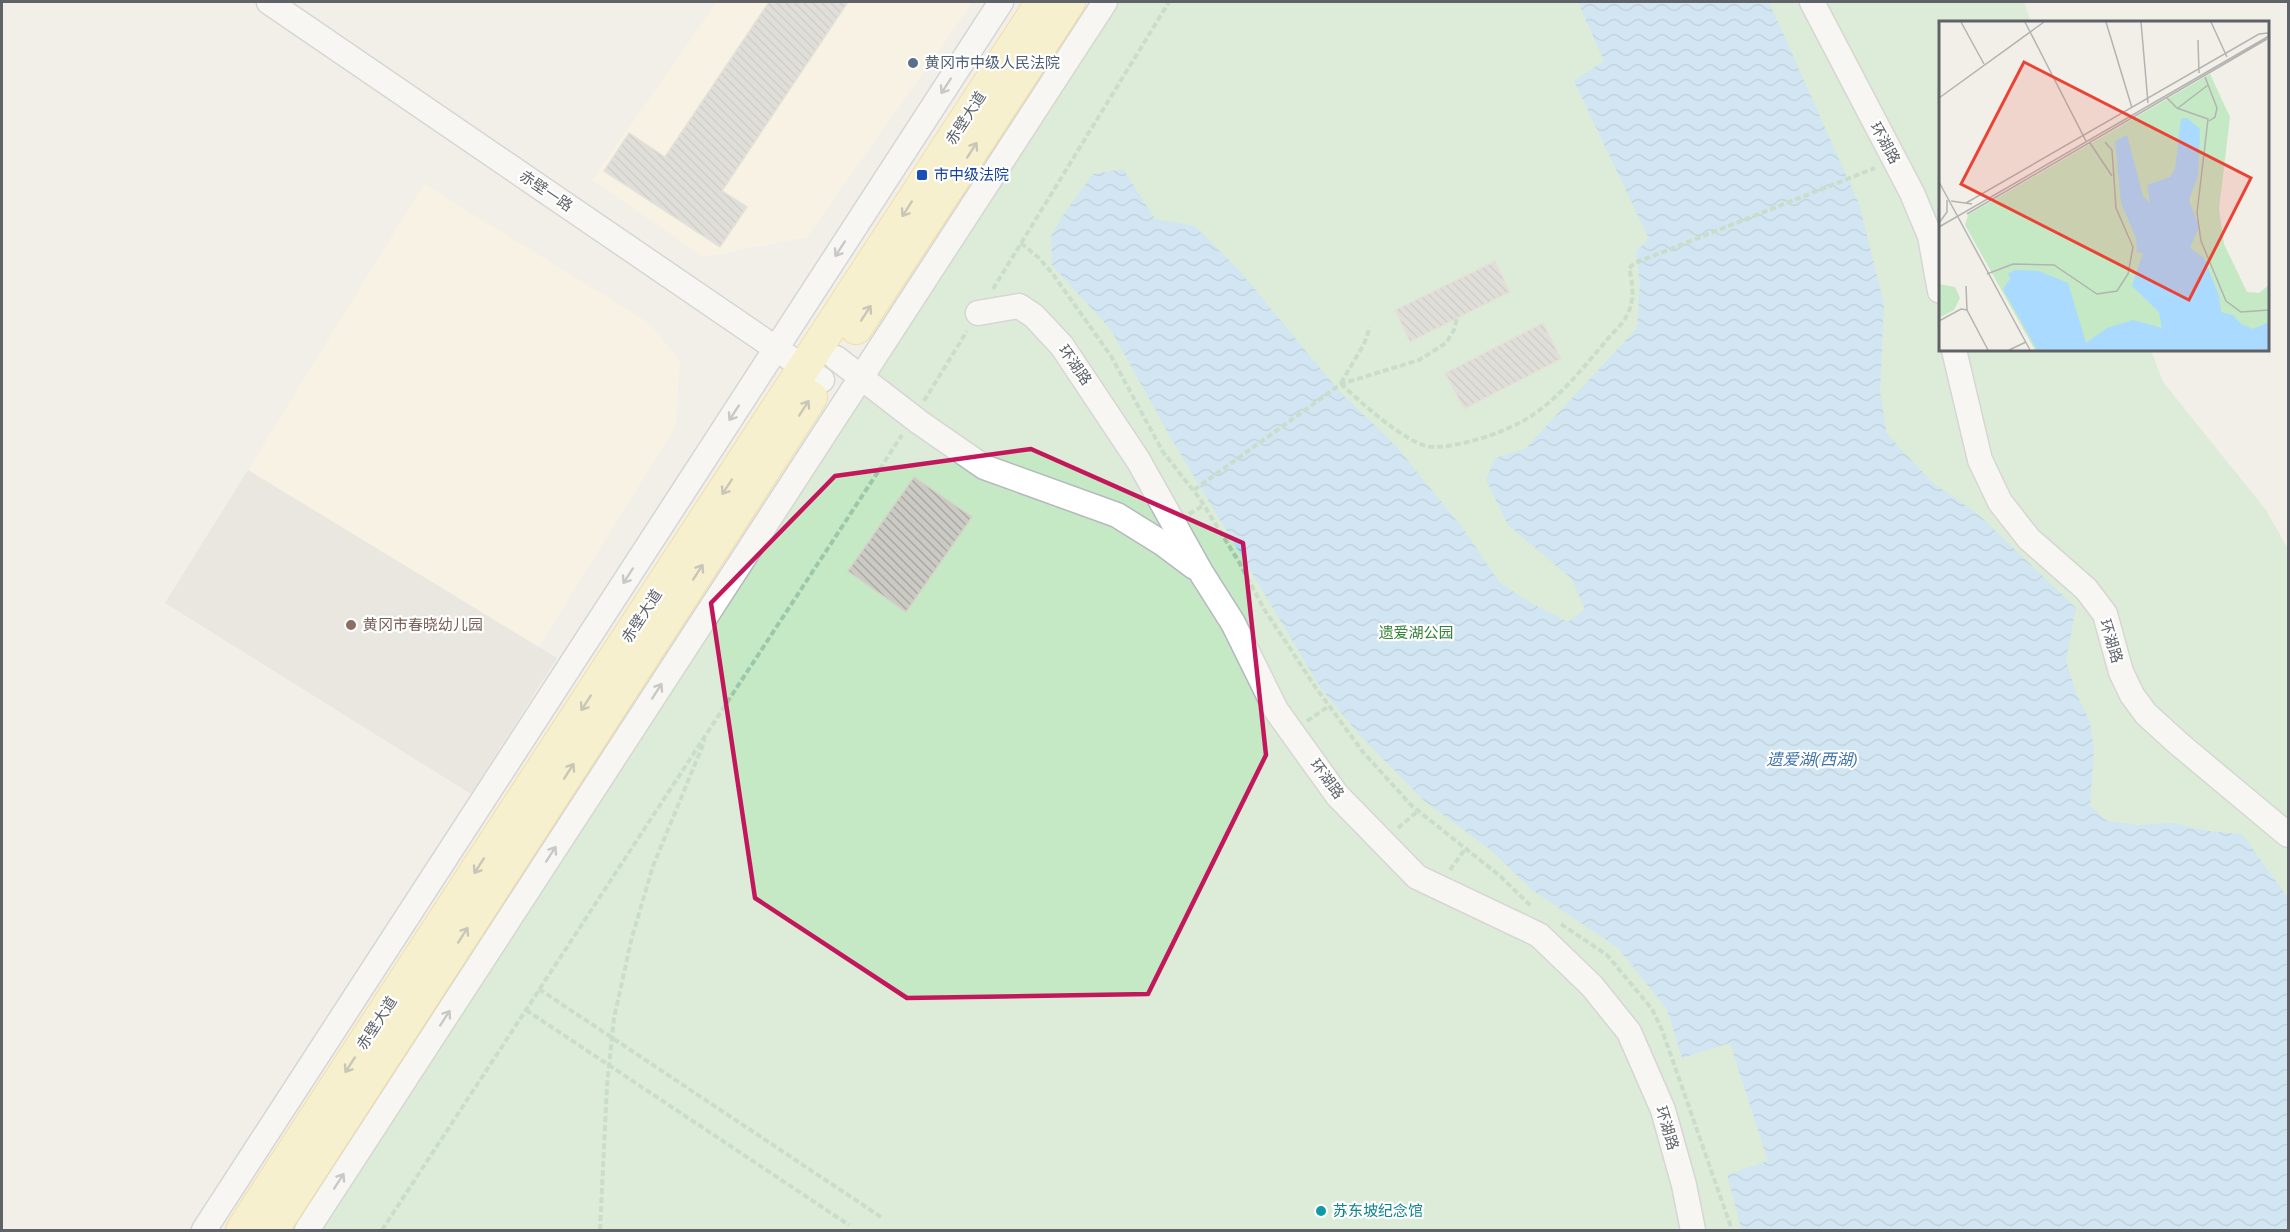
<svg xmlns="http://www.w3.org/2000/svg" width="2290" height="1232" font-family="'Work Sans','Noto Sans SC',sans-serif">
  <defs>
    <pattern id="water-waves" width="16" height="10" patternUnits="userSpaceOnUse" patternTransform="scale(1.5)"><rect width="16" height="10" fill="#aadaff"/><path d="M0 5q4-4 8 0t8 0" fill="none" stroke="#8eb4d2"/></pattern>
    <pattern id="building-back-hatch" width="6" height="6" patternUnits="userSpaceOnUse" patternTransform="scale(1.5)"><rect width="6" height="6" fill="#cccac5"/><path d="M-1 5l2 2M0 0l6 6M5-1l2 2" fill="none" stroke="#a9a8a4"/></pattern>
  </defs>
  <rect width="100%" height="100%" fill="#f1efe8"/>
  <path fill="#fef7e0" d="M717,2H973L807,237L704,257L592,180Z
    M424,184L649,323L680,361L676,426L539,647L248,470Z"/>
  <path fill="#e1ded6" d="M248,470L557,658L471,794L165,603Z"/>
  <path fill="#c5e8c5" d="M1114,2H2024L2031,22H1940V350H2151L2163,382L2266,510L2288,549V1230H317Z"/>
  <path fill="url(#water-waves)" d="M1578,2H1769L1859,204L1884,304L1880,392L1887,434L1932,482L1979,515L2076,608L2066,660L2076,693L2090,722L2094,750L2090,806L2107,821L2138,825L2173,823L2208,831L2242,834L2288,898V1230H1742L1727,1175L1768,1161L1730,1043L1682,1058L1667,1009L1618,948L1532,890L1492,851L1422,799L1357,732L1322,690L1171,438L1111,330L1052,265L1051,236L1066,211L1093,174L1123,169L1155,219L1195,226L1238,269L1339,391L1397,447L1464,530L1500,583L1531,603L1568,622L1585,609L1572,579L1508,525L1486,480L1495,458L1525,449L1637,328L1640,284L1636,251L1649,239L1574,81L1604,61Z"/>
  <path fill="url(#building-back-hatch)" stroke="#d6d1c6" stroke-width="1.5" d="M769,2H848L722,191L747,207L720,247L604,171L629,133L665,157Z
    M1495,261L1510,292L1410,342L1395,310Z
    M1543,323L1561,359L1464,409L1445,373Z
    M914,477L972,517L906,612L848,571Z"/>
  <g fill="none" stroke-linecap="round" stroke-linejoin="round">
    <defs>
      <path id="minor" d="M269,2L822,380
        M1812,2L1912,193L1930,236L1940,291
        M978,313L1019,306L1034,316L1062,346L1138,460L1202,574L1233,623L1276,710L1337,795L1417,877L1539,935L1592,986L1629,1032L1663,1110L1684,1185L1693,1230
        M1954,350L1980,460L2000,502L2029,539L2086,589L2105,614L2121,672L2132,695L2146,714L2179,744L2288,835
        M836,358L919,422L984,467L1117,515L1162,543L1194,567
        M204,1230L1001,2
        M307,1230L1105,2"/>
      <path id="major" d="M856,328L1069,2
        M242,1230L1042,2
        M272,1230L811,397"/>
    </defs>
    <use href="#minor" stroke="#b5b8bc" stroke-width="27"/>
    <use href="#major" stroke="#f2c960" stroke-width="34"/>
    <path stroke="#9cc7a9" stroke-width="4" stroke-dasharray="6 3" stroke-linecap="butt" d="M1021,243L1039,258L1052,273L1111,356L1163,452L1200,499L1239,562L1264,609L1316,688L1363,752L1411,805L1500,876L1531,906
      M993,289L1169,2
      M1341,383L1364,344L1370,327
      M1341,384C1360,401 1408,447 1434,447C1459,447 1499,434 1521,422C1555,404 1581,370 1606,341C1612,333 1622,325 1626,317C1635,302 1633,283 1629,268L1635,263L1875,168
      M924,401L967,331
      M1194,490L1341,384L1419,360L1446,343L1454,330L1457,318
      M1189,514L1204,505
      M1307,721L1329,706
      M1398,828L1418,811
      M1450,870L1465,849
      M1561,924L1607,955L1652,1009L1662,1030L1732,1230
      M539,989L881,1217
      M526,1010L849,1225
      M382,1230L902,435
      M600,1230L607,1085L614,1018L632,937L653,866L705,740"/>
    <use href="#minor" stroke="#fff" stroke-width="24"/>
    <use href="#major" stroke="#fff2af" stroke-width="32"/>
  </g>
  <defs><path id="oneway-shaft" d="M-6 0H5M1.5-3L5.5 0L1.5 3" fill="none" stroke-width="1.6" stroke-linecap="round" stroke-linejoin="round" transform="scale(1.5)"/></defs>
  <g stroke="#979a9d">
    <use href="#oneway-shaft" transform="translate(946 86) rotate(123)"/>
    <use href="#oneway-shaft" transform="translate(840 249) rotate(123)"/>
    <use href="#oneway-shaft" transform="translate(734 413) rotate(123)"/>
    <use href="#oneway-shaft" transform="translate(628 576) rotate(123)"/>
    <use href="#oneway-shaft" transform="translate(657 691) rotate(-57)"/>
    <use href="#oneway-shaft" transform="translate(551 854) rotate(-57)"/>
    <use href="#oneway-shaft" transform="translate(445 1018) rotate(-57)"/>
    <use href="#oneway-shaft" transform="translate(339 1181) rotate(-57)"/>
  </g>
  <g stroke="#979581">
    <use href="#oneway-shaft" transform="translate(972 150) rotate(-57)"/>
    <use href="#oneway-shaft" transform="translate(907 209) rotate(123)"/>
    <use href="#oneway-shaft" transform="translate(866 313) rotate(-57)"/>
    <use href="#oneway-shaft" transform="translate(804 408) rotate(-57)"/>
    <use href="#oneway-shaft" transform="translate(727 487) rotate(123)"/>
    <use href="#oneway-shaft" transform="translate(698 572) rotate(-57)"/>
    <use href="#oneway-shaft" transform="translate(586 703) rotate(123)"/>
    <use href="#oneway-shaft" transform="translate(569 771) rotate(-57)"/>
    <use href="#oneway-shaft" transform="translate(479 866) rotate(123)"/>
    <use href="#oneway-shaft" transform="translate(463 935) rotate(-57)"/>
    <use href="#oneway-shaft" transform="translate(350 1065) rotate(123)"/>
  </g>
  <path d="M0 0H2290V1232H0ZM1031,449L1243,543L1266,755L1148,994L907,998L755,898L711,603L835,476Z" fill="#f1efe8" fill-opacity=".55" fill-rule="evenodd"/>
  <path fill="none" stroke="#c2185b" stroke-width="4.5" stroke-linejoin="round" d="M1031,449L1243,543L1266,755L1148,994L907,998L755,898L711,603L835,476Z"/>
  <circle fill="#5c6f8a" stroke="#fff" stroke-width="2" cx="913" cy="63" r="6"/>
  <rect fill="#1a4fb4" stroke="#fff" stroke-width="2" x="916" y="169" width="12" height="12" rx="3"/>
  <circle fill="#8d6e63" stroke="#fff" stroke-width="2" cx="351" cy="625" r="6"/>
  <circle fill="#0f9aa8" stroke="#fff" stroke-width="2" cx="1321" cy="1211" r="6"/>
  <g text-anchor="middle" stroke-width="4.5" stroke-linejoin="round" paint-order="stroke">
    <g font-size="15" fill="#4e5e75" stroke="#fff" text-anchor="start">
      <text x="925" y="68">黄冈市中级人民法院</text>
    </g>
    <g font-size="15" fill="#5f6368" stroke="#fff">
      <text transform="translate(966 118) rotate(-57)" y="5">赤壁大道</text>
      <text transform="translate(1885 143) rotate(61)" y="5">环湖路</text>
      <text transform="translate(546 191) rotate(34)" y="5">赤壁一路</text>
      <text transform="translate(1075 365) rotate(55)" y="5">环湖路</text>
      <text transform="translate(642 616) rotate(-57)" y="5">赤壁大道</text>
      <text transform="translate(2111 641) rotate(73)" y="5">环湖路</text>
      <text transform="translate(1327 779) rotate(53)" y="5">环湖路</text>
      <text transform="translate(377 1023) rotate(-57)" y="5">赤壁大道</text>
      <text transform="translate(1667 1128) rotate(73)" y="5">环湖路</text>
    </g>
    <g font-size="15" fill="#164399" stroke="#fff" text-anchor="start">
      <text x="934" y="180">市中级法院</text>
    </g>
    <g font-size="15" fill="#785e54" stroke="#fff" text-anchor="start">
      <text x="363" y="630">黄冈市春晓幼儿园</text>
    </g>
    <g font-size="15" fill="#348238" stroke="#fff">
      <text x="1416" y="638">遗爱湖公园</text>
    </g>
    <g font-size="15" fill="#0d838f" stroke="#fff" text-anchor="start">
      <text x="1333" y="1216">苏东坡纪念馆</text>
    </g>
    <g font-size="16" font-style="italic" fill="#4174aa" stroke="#fff">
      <text x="1812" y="765">遗爱湖(西湖)</text>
    </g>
  </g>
  <g transform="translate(1939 21)">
    <rect width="330" height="330" fill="#f1efe8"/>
    <path d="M271,53L291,96L280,188L285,223L308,271L320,272L330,264V329H96L26,204L29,194ZM0,263L16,266L21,277L15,289L0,297Z" fill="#c5e8c5"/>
    <path d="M248,97L261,108L259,155L250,179L260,206L251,227L265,237L280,275L282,291L294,294L302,303L314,308L330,301V329H98L64,268L71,258L69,253L75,249L100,250L129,262L147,322L168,307L194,299L223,307L220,291L193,265L204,232L198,231L197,217L182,182L176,120L188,114L204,175L211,182L208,164L231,156L236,148L242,98Z" fill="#aadaff"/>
    <path fill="none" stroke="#b3b3b1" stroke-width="1.5" d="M22,1L45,43M86,1L147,120M167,1L193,87M202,1L209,82M272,1L288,36M259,19L260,52M266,56L278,87L276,96L270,100M0,77L105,1M228,77L238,87L269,98L258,192L262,220L287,280L302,291L330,289M239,87L269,64M151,122L173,155M0,161L91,329M12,180L33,183M27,182L320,13L329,12M28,193L328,18M0,202L8,191V179M0,206L330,15M48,253L74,243L115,244L158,273L178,270L189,253L194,226L177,187L173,129L166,121M27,265L28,289L49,329M0,300L22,288L28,289M70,329L87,321"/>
    <path fill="#ea4335" fill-opacity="0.15" stroke="#ea4335" stroke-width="3" d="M85,41L312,157L250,279L22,163Z"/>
    <rect width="330" height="330" fill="none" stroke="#5f6368" stroke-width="3"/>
  </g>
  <rect width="2290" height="1232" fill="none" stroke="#5f6368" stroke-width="6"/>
</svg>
